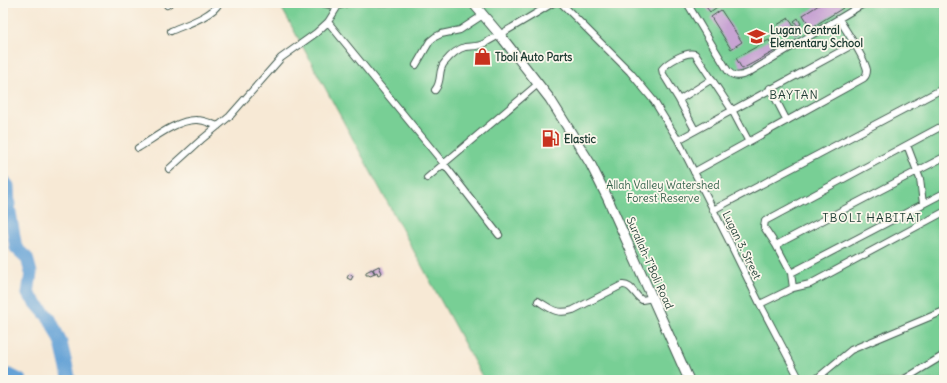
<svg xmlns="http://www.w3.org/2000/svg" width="947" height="383" font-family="Delius,sans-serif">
  <rect width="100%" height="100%" fill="#fbf7ec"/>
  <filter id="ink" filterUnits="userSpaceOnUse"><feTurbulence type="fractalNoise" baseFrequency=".025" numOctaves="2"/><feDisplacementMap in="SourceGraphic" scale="8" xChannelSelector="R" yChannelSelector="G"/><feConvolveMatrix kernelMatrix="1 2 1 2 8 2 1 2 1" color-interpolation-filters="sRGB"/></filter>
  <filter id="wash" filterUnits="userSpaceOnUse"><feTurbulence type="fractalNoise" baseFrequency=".012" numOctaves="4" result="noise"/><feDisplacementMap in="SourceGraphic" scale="16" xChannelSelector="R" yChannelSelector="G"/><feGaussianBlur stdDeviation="0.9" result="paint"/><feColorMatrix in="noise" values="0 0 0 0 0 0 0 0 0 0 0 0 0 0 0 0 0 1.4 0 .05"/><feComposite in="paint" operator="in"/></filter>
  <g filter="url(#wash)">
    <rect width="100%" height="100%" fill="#f7e9d5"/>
    <path fill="#78cf95" stroke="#4c8664" d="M279,3H944V380H484Z"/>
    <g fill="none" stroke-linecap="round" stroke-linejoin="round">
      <path stroke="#65a2d6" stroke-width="13" d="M3,180L8,186L9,206L16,248L27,258L31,273L28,294L50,319L61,343L69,377L68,380
        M3,375H10L20,380"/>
    </g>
    <g id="blocks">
      <path fill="#c8a4d3" d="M703,3H718L720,5L710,12Z
        M822,3H840L843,8L811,28L803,15Z
        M721,10L742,42L731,49L711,17Z
        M789,18L794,27L783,34L777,25Z
        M798,18L801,24L798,26L794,21Z
        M798,28L801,32L796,36L793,31Z
        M769,40L775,51L742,69L736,58Z
        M379,266L382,273L378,275L377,272L375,273L373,269Z
        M372,269L375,274L370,276L369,275H366V272Z
        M349,274L353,276L351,280L347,278Z"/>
    </g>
  </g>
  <g filter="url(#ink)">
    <use href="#blocks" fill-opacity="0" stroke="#3f574c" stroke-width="1"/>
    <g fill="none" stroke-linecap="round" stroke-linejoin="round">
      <defs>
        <path id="street" d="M322,3C331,6 338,7 347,3
          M561,3L630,72L654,101L660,111L678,140L728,239L760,304L800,380
          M687,3L728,71C734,78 741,76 748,73L865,3
          M940,3L944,8
          M167,5L170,3
          M328,22L444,164L499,235
          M171,31C184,25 213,16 219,3
          M416,65L430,41L435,37L441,34L460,30L483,15
          M770,88L787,121
          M435,90C443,81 437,70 445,62C450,56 458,49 465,47C471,46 477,47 483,44C507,31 530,17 553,3
          M679,100L663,74L662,69C668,62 686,51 695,54L732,110L749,142
          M695,130L679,100L712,79
          M678,140L854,44
          M907,145L920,179L923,204
          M138,148C154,138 178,119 197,120C205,120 211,124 218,126
          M169,169L201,140L230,116L281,58L316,33L328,22L338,6
          M694,172L864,78C867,75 867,73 867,70C864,56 846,31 839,19
          M427,178L538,84
          M713,210L944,88
          M776,245L944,157
          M791,273L944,193
          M793,288L791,273L776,245L764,227L765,221L944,125
          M538,301C551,309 557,315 573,310L622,285C632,284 635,296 642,300L653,298
          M760,304L793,288L810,284L942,213
          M815,380L851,350L944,311
          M903,380L944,355"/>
        <path id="primary" d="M473,3L500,35L550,99L590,163L607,197L689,380"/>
      </defs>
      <use href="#street" stroke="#3f574c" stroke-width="8"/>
      <use href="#primary" stroke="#3f574c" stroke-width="11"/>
      <use href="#street" stroke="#fff" stroke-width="6"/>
      <use href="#primary" stroke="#fff" stroke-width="9"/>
    </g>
  </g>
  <defs>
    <symbol id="school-bare" viewBox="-9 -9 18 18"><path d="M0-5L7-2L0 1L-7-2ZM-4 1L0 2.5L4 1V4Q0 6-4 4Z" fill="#c8321e" stroke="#fbf7ec" stroke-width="2.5" paint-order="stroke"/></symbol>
    <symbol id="shop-bare" viewBox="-9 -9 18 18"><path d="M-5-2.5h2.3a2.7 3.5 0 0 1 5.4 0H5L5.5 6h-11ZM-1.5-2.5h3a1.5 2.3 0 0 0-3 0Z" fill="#c8321e" stroke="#fbf7ec" stroke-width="2.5" paint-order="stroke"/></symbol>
    <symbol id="fuel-bare" viewBox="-9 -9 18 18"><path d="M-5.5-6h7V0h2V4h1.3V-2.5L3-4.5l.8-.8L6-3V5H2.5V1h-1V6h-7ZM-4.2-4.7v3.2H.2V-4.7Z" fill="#c8321e" stroke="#fbf7ec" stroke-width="2.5" paint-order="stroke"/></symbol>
  </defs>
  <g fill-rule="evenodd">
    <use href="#school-bare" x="744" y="24" width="25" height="25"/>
    <use href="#shop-bare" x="470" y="44" width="25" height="25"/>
    <use href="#fuel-bare" x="538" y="126" width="25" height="25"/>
  </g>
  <g text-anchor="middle" stroke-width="3.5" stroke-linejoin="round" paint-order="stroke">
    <g font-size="11" font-weight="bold" fill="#1f3d34" stroke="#fbf7ec" text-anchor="start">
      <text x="770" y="34">Lugan Central<tspan x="770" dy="13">Elementary School</tspan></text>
      <text x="495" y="61">Tboli Auto Parts</text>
      <text x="564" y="143">Elastic</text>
    </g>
    <g font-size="11" fill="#35624c" stroke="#fbf7ec">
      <text x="663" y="189">Allah Valley Watershed<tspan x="663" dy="13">Forest Reserve</tspan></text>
    </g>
    <g font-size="11" fill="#1f3d34" stroke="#fbf7ec">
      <text transform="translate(742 245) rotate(64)" y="4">Lugan 3. Street</text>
      <text transform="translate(650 263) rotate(66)" y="4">Surallah-T'Boli Road</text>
    </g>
    <g font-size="12" letter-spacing="1" fill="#1f3d34" stroke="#fbf7ec">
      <text x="794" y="99">BAYTAN</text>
      <text x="872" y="222">TBOLI HABITAT</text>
    </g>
  </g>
  <rect width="947" height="383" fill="none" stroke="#fbf7ec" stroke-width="16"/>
</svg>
